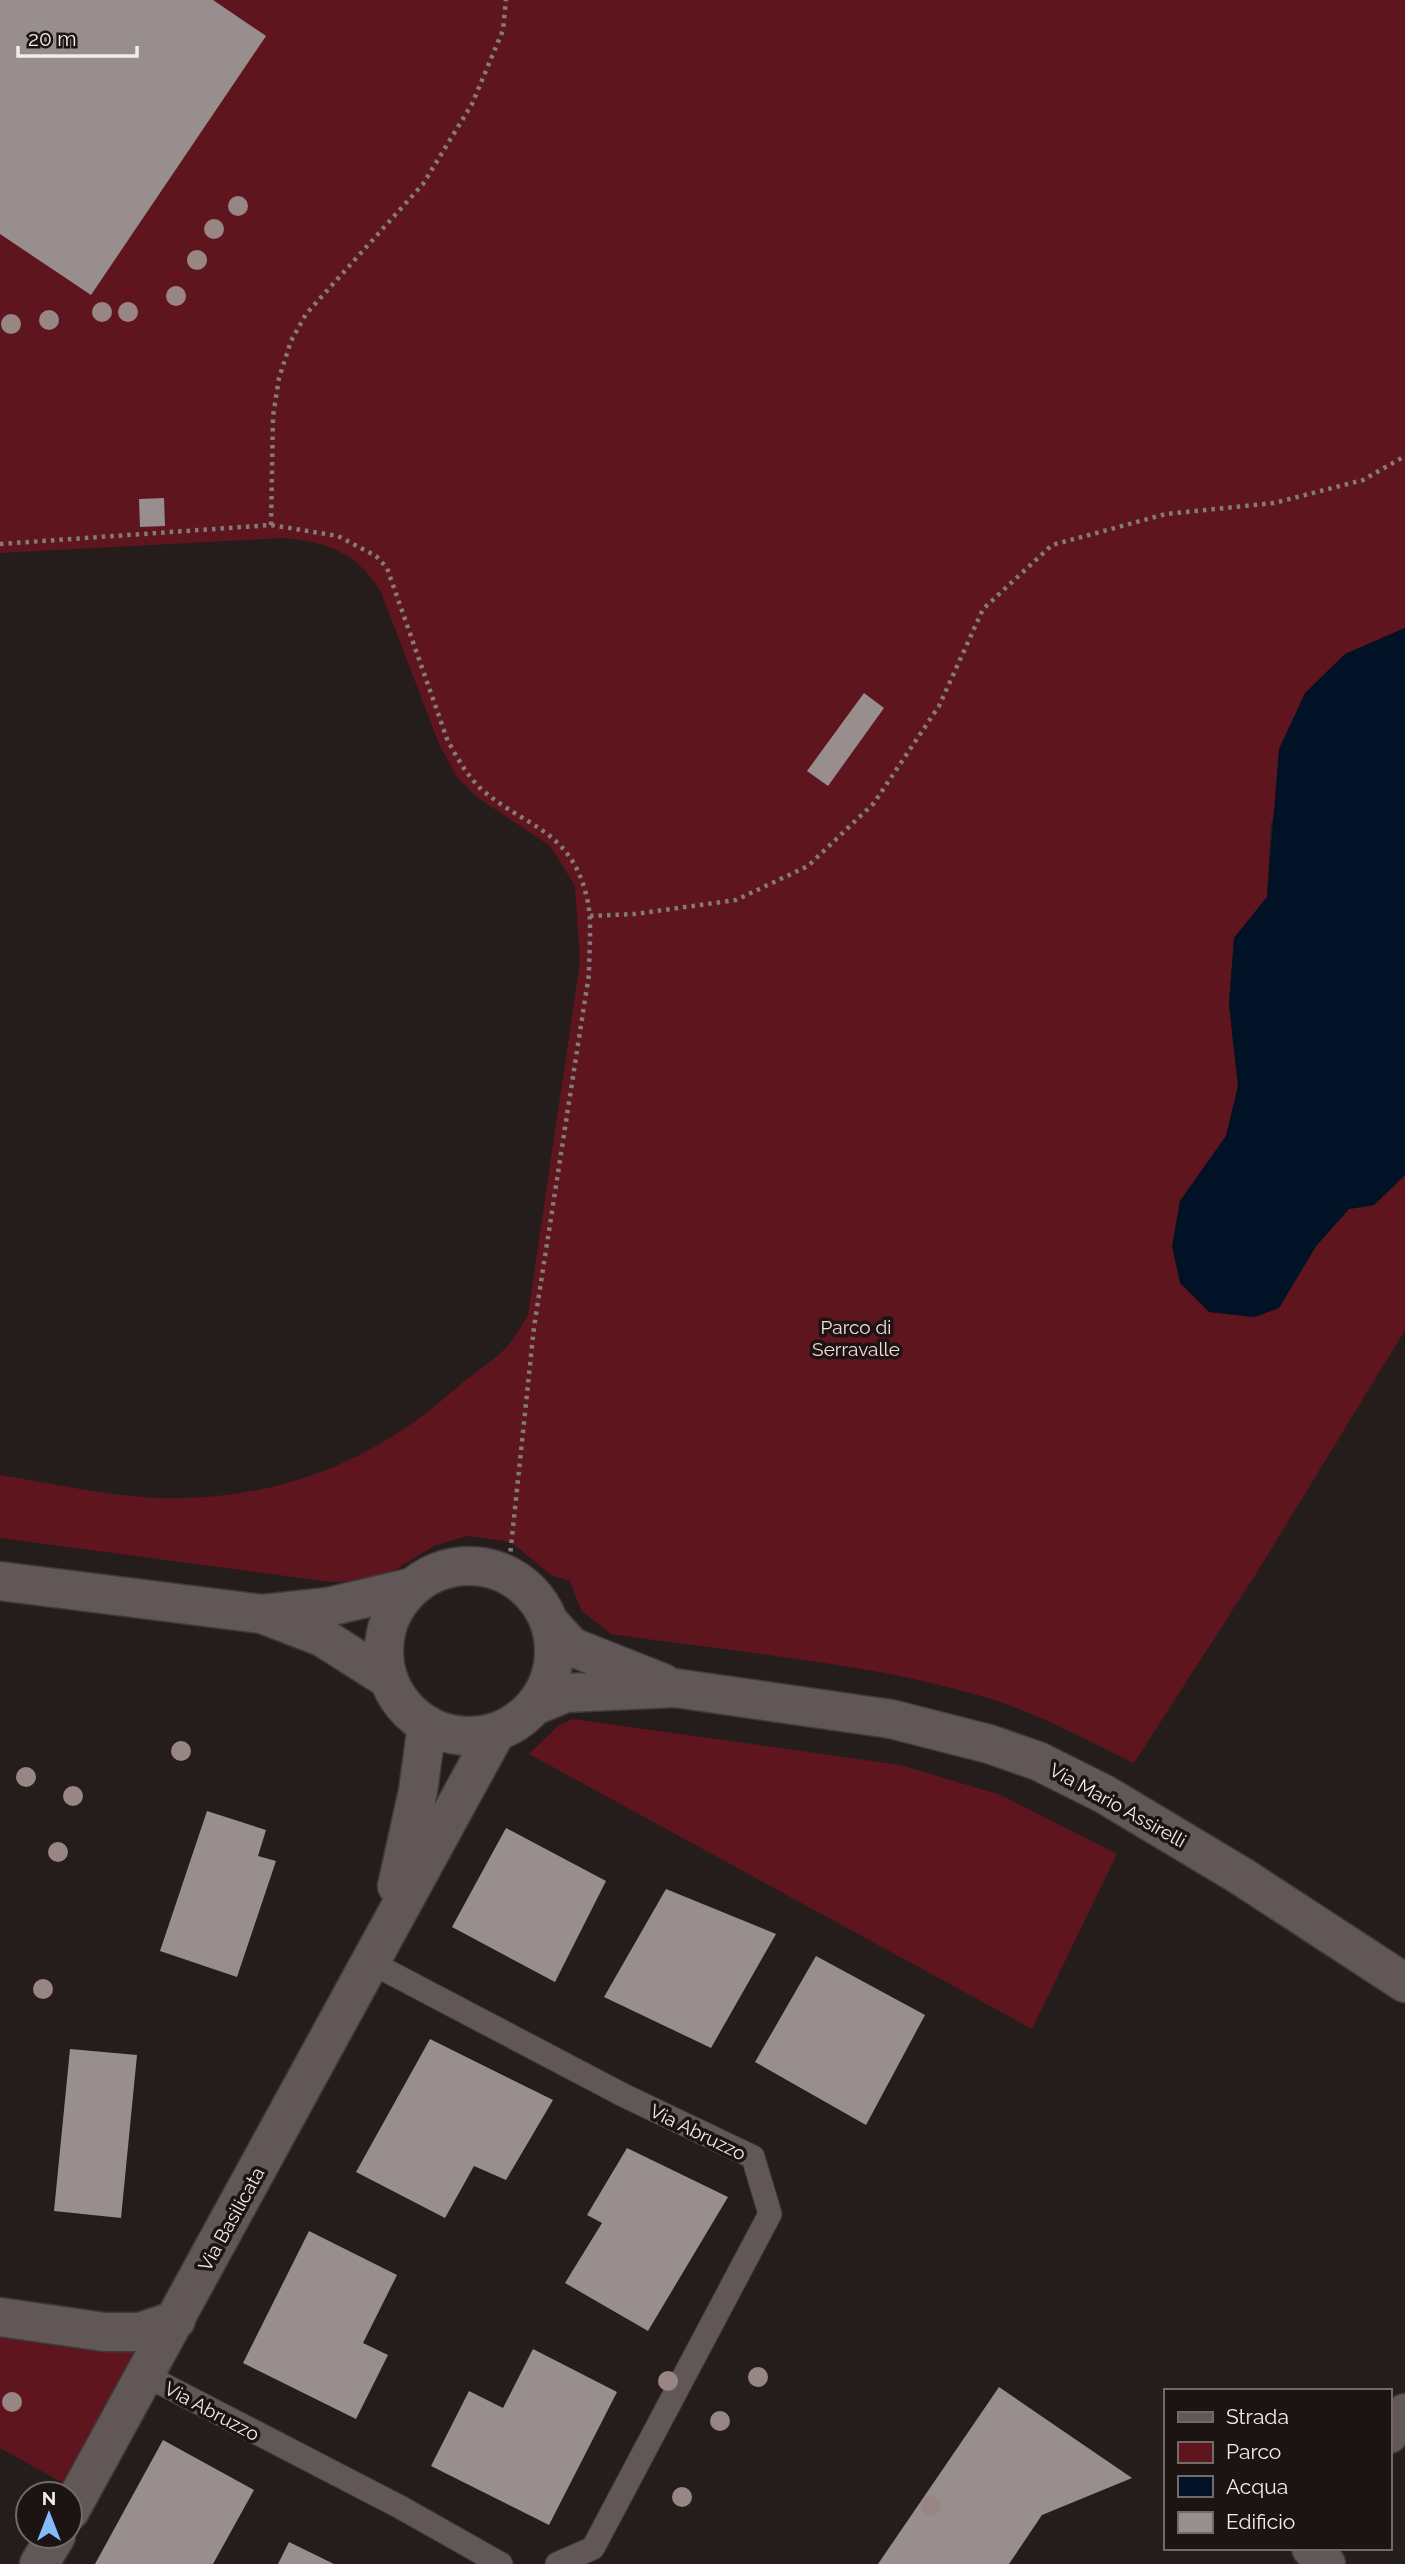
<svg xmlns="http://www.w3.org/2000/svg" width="1405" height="2564" font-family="Raleway,sans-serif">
  <rect width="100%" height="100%" fill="#251d1c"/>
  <path fill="#5f151d" d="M0,0H1405V628L1345,654L1271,823L1267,897L1234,938L1229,1004L1238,1086L1226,1136L1180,1201L1209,1312L1255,1317L1279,1308L1316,1246L1349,1209L1374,1205L1405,1175V1330L1259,1569L1134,1763C1086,1740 1039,1714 988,1698C870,1662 733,1652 611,1634L581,1610L570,1581L551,1575L511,1542L467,1536L434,1546L378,1580L331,1582L0,1538V1475C52,1483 106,1496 158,1498C272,1501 368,1466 454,1390C471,1374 497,1360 511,1342C517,1334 522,1324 528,1315L580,962L575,886L550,846L477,797L457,777L439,744L381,592C357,553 329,542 284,538L0,553Z
    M573,1719L900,1765L1001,1795L1117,1854L1032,2029L529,1754L558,1726Z
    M0,2317L176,2320L81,2493L0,2448Z"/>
  <path fill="#011126" d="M1405,628V1175L1374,1205L1349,1209L1316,1246L1279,1308L1254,1317L1209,1312L1180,1283L1172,1246L1180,1201L1226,1136L1238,1086L1229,1004L1234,938L1267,897L1279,749L1305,693L1345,654Z"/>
  <path fill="#998e8e" d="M0,0H213L266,36L91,295L0,234Z
    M164,498L165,526L140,527L139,499Z
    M864,693L884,708L828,786L807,771Z
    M207,1811L266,1830L258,1856L276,1861L237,1977L160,1951Z
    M506,1828L606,1881L555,1982L452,1927Z
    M666,1889L776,1934L711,2048L604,1997Z
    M816,1956L925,2015L866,2125L755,2062Z
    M430,2039L553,2100L506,2180L474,2166L445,2218L356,2172Z
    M70,2049L137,2055L121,2218L54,2211Z
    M627,2148L728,2197L648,2331L565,2283L602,2223L587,2215Z
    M309,2231L397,2275L363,2343L388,2355L356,2419L243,2363Z
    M533,2349L617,2392L549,2525L431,2466L469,2391L503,2408Z
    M999,2387L1132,2478L1042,2515L1009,2564H878Z
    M163,2440L254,2490L213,2564H95Z
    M289,2542L334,2564H278Z"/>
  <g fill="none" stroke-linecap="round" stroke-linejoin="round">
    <defs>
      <path id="service" d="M370,1962L625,2096L753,2157L770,2214L593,2548L557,2564
        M145,2375L400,2507L501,2564"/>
      <path id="minor" d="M397,1886L418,1791L427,1725
        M0,2317L104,2332H140L176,2320
        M1389,2434L1405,2413
        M70,2511L496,1732
        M1311,2548L1326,2564
        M39,2564L56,2536"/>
      <path id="tertiary" d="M384 1651a85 85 0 1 1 170 0a85 85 0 1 1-170 0Z
        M0,1581L262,1614L328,1607L413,1587
        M267,1616L322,1637L388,1679
        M549,1622L572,1647L663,1683
        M534,1706L566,1693L675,1688L891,1719L989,1744L1038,1761L1104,1794L1241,1876L1405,1983"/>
    </defs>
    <use href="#service" stroke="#403939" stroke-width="25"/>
    <use href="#minor" stroke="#403939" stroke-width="41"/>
    <use href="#tertiary" stroke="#403939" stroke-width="41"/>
    <path stroke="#827b7a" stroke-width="4.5" stroke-dasharray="3.5 5" stroke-linecap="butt" d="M271,525L273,416L279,378L291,341L306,314L423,184L472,104L503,30L506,0
      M0,544L271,525L338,536L376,556L387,568L447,739C456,756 466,774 480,788C522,826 569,828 586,894C593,920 589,947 589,974L534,1327L508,1575
      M590,916L635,914L736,900L808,866L874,803L939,706L983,609L1052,545L1166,514L1274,503L1363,480L1405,456"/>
    <use href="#service" stroke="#605756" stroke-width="23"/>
    <use href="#minor" stroke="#605756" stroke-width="38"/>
    <use href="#tertiary" stroke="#605756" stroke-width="38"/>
  </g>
  <g fill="#988684">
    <circle cx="238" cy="206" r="10"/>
    <circle cx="214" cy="229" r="10"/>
    <circle cx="197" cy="260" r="10"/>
    <circle cx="176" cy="296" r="10"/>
    <circle cx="102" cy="312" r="10"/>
    <circle cx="128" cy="312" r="10"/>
    <circle cx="49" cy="320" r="10"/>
    <circle cx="11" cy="324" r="10"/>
    <circle cx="181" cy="1751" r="10"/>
    <circle cx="26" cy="1777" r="10"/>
    <circle cx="73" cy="1796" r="10"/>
    <circle cx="58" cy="1852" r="10"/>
    <circle cx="43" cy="1989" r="10"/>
    <circle cx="758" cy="2377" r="10"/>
    <circle cx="668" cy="2381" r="10"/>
    <circle cx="12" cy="2402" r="10"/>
    <circle cx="720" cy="2421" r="10"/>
    <circle cx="682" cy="2497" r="10"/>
    <circle cx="931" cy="2506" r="10"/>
  </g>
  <g text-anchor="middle" stroke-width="7" stroke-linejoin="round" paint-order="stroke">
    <g font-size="19" fill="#f7dbda" stroke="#1b1413">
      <text x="856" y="1334">Parco di<tspan x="856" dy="22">Serravalle</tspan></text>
    </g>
    <g font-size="19" fill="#f2ecec" stroke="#1b1413">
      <text transform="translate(1118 1805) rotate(29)" y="7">Via Mario Assirelli</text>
      <text transform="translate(698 2132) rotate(26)" y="7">Via Abruzzo</text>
      <text transform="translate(231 2219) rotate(-61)" y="7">Via Basilicata</text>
      <text transform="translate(212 2411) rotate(28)" y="7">Via Abruzzo</text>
    </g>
  </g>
  <rect x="1164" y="2389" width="228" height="161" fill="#1b1413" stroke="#716a6a" stroke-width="2"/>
  <rect x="1178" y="2412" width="35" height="10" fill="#605756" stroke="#716a6a" stroke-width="2"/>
  <text x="1226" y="2424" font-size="21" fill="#f2ecec">Strada</text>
  <rect x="1178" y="2442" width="35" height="21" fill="#5f151d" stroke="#716a6a" stroke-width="2"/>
  <text x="1226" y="2459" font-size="21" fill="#f2ecec">Parco</text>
  <rect x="1178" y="2476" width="35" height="21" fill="#011126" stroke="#716a6a" stroke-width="2"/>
  <text x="1226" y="2494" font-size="21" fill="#f2ecec">Acqua</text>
  <rect x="1178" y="2512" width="35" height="21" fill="#998e8e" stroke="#716a6a" stroke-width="2"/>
  <text x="1226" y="2529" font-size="21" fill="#f2ecec">Edificio</text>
  <g transform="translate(49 2515)"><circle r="33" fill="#1b1413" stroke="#716a6a" stroke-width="2"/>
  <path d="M0-5L12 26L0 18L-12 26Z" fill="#86bbfb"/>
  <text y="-10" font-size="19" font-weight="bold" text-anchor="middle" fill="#f2ecec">N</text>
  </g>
  <path d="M18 46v10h119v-10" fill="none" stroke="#f2ecec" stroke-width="3.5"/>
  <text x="28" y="46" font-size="21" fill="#f2ecec" stroke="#1b1413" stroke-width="5" paint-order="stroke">20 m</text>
</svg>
